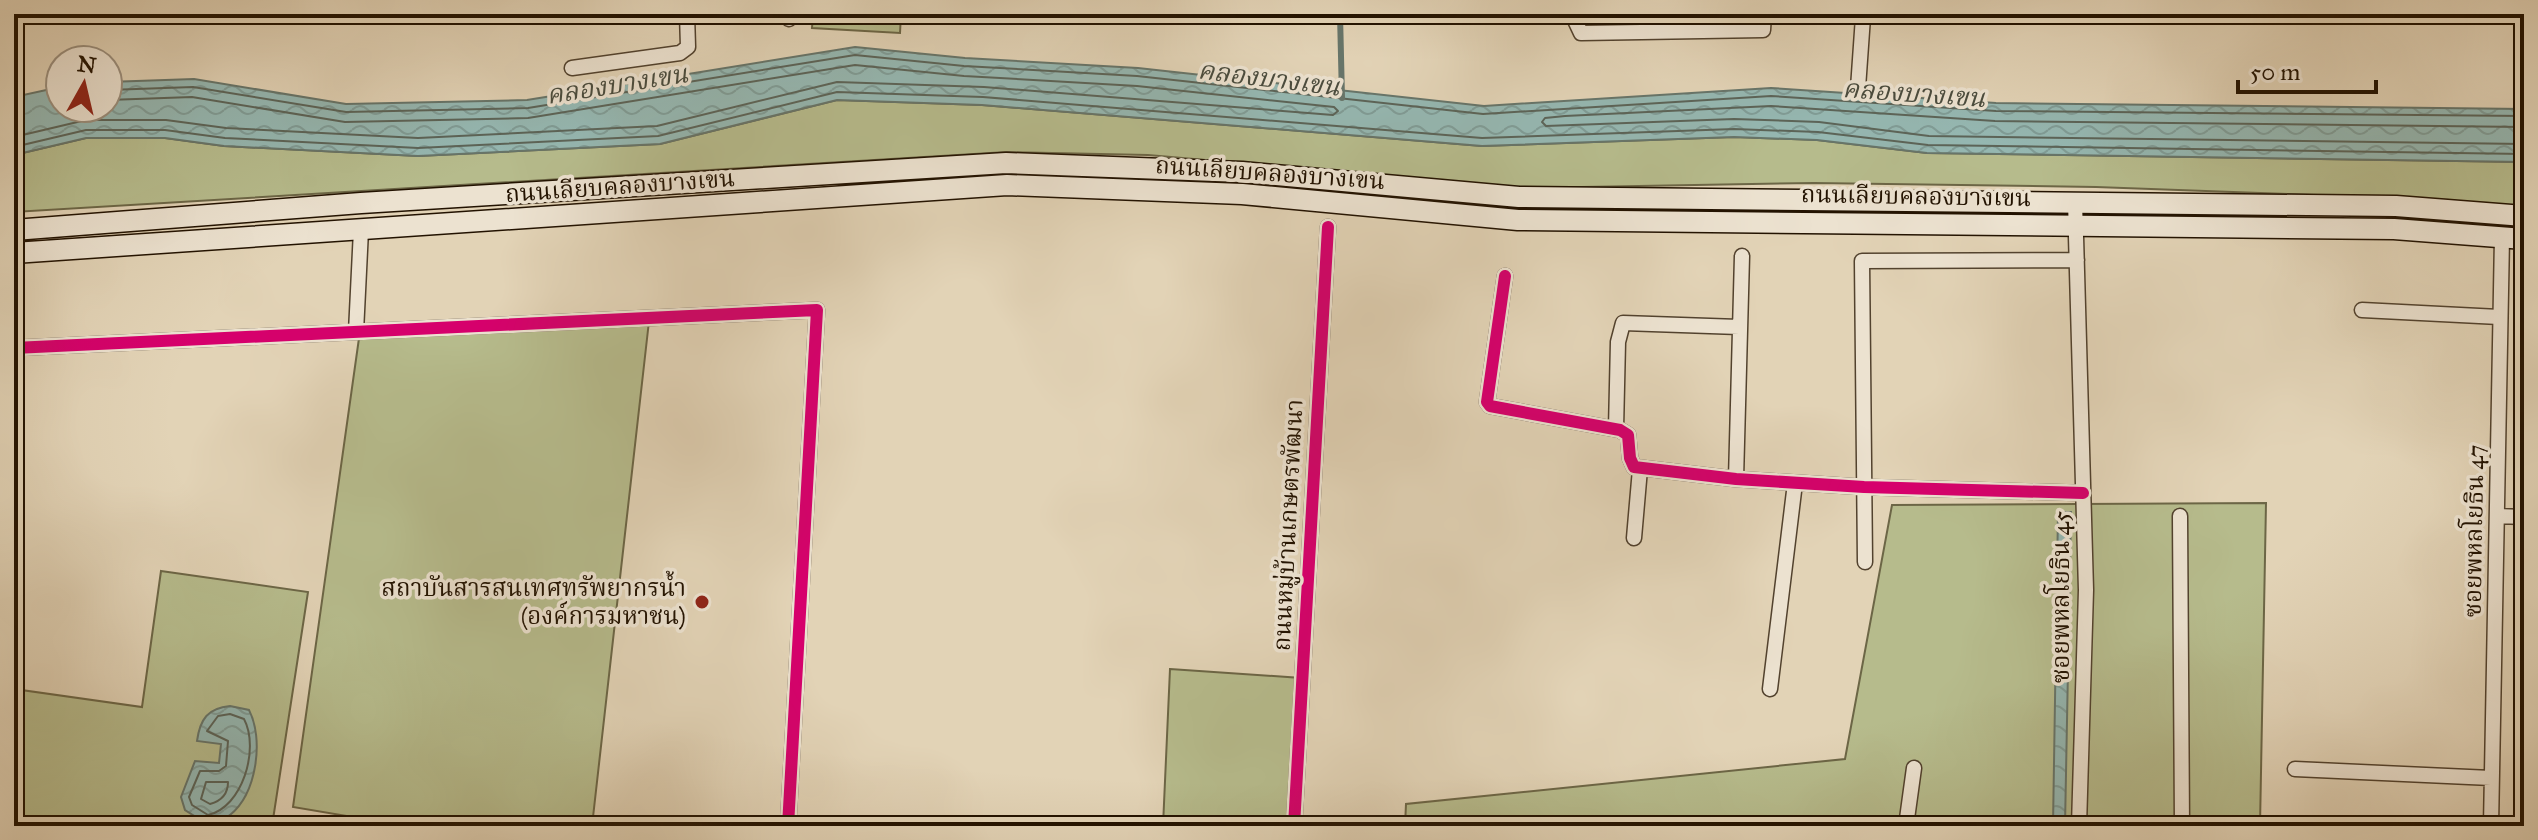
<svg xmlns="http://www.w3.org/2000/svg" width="2538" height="840" font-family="'IM FELL Great Primer','Noto Serif Thai',serif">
  <defs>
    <pattern id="water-waves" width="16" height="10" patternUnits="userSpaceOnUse" patternTransform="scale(2)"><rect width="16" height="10" fill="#95b7b1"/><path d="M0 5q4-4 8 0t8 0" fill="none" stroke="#809c96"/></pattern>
  </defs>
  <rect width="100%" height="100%" fill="#e2d3b6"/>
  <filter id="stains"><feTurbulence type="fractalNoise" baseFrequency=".0025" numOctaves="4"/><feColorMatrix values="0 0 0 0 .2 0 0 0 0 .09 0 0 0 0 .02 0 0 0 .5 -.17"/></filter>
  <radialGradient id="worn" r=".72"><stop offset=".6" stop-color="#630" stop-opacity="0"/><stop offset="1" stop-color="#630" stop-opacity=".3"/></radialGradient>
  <path fill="#b6bb8c" stroke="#6c6646" stroke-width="2" d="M813,14H901L900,33L812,28Z
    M837,100L982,105L1482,146L1734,137L1817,140L1927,153L2524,162V209L2449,200L2096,187L1814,183L1525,188L1148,155L1007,152L14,212V155L86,138H165L224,146L418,156L660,144Z
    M649,321L592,826H406L293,807L360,331Z
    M2266,503L2260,826H1405L1406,804L1845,759L1892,505Z
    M161,571L308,592L272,826H14V689L142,707Z
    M1170,669L1301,678L1290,826H1163Z"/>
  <path fill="url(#water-waves)" stroke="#67756a" stroke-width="2" d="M855,47L965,58L1138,68L1484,106L1771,88L1996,103L2524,109V162L1927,153L1817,140L1734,137L1482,146L982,105L837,100L660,144L418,156L224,146L165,138H86L14,155V97L60,87V108H108V82L194,79L346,104L527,100Z
    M2058,512H2071L2065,826H2053Z
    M230,706L249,710C264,739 257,793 230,815C224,820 215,821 207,824L185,810L181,797L195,761L219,763L221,744L197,741C200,719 208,708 230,706Z"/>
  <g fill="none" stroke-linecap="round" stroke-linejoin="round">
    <path stroke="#5c6458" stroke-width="2" d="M108,90L193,87L346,112L528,108L855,55L964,66L1137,76L1483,114L1771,96L1996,111L2524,116
      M2524,127L1995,121L1771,106L1565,116L1545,118L1542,122L1546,126L1734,119L1819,122L1929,136L2524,144
      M14,137L86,120H166L226,128L418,138L657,126L837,82L984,87L1333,115L1338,111L1334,107L1137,86L964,76L855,65L528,118L345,122L192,97L108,100
      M14,147L86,130H165L225,138L418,148L658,136L837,92L983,97L1482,138L1734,129L1818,132L1928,145L2524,154
      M230,714L244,719C260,749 242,808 208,815L192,805L189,797L200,771H219L226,766L228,741L207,731L218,716Z
      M206,782H228C228,794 221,801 210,804L201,799Z"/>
    <path stroke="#67756a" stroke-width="6" d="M1340,14L1342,98"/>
    <defs>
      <path id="minor" d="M1572,14L1581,33L1763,30L1764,14
        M1801,14L1863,17L1858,88
        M789,19L790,14
        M572,68L680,53L688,47L687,14
        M2075,201L2086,590L2079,826
        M1505,276L1487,402L1490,406L1620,430L1628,435L1630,458L1634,467L1736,479L1864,487L2083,493
        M2362,310L2499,317
        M356,332L361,230
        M14,348L817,310L788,826
        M1616,429L1618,342L1623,323L1739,327
        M1736,479L1742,256
        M2180,516L2182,826
        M2497,516L2524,517
        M1634,538L1640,469
        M1865,562L1862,261L2077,260
        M1770,689L1795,483
        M2295,769L2491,778
        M1294,826L1328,227
        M1906,826L1914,768
        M2491,826L2502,237"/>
      <path id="secondary" d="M14,230L361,203L1006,163L1242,172L1519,197L2396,206L2524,216
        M14,253L1007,185L1242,194L1518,220L2394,229L2524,239"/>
    </defs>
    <use href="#minor" stroke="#52422e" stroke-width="17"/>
    <use href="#secondary" stroke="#221200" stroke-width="23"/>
    <use href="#minor" stroke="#ece2d0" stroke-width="14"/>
    <use href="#secondary" stroke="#ece2d0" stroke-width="20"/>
    <defs>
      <path id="cycleway" d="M1505,276L1487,402L1490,406L1620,430L1628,435L1630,458L1634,467L1736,479L1864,487L2083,493
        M14,348L817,310L788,826
        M1294,826L1328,227"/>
    </defs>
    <use href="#cycleway" stroke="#ece2d0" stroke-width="17"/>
    <use href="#cycleway" stroke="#d6006c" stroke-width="12"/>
  </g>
  <circle fill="#8f2418" stroke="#ece2d0" stroke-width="3" cx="702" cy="602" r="8"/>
  <g text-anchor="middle" stroke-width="7" stroke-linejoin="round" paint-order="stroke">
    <g font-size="24" fill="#221200" stroke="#ece2d0">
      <text transform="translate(1270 173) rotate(4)" y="8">ถนนเลียบคลองบางเขน</text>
      <text transform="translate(620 186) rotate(-4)" y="8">ถนนเลียบคลองบางเขน</text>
      <text transform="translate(1916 196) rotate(1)" y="8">ถนนเลียบคลองบางเขน</text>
      <text transform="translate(1288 525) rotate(-87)" y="8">ถนนหมู่บ้านเกษตรพัฒนา</text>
      <text transform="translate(2474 531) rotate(-89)" y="8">ซอยพหลโยธิน 47</text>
      <text transform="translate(2061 597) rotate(-90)" y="8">ซอยพหลโยธิน 45</text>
    </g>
    <g font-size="24" fill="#221200" stroke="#ece2d0" text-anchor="end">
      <text x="686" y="596">สถาบันสารสนเทศทรัพยากรน้ำ<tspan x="686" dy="28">(องค์การมหาชน)</tspan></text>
    </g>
    <g font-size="26" font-style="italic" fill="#4a4c3e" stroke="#ece2d0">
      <text transform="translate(1269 78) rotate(7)" y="9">คลองบางเขน</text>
      <text transform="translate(617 84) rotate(-9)" y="9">คลองบางเขน</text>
      <text transform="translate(1914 93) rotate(4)" y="9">คลองบางเขน</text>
    </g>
  </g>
  <rect width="2538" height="840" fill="none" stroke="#e2d3b6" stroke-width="48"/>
  <rect x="16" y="16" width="2506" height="808" fill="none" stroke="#221200" stroke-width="4"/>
  <rect x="24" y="24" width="2490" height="792" fill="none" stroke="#221200" stroke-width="2"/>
  <g transform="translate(84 84) rotate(8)"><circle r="38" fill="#ece2d0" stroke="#9b8f7d" stroke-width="2"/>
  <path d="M0-6L14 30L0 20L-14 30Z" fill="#8f2418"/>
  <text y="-12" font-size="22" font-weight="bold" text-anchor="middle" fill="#221200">N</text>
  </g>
  <path d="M2238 80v12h138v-12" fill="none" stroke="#221200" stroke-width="4"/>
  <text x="2250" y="80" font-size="24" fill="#221200" stroke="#ece2d0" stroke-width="6" paint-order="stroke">50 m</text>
  <rect width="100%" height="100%" filter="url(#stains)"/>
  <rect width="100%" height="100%" fill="url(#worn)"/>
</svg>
